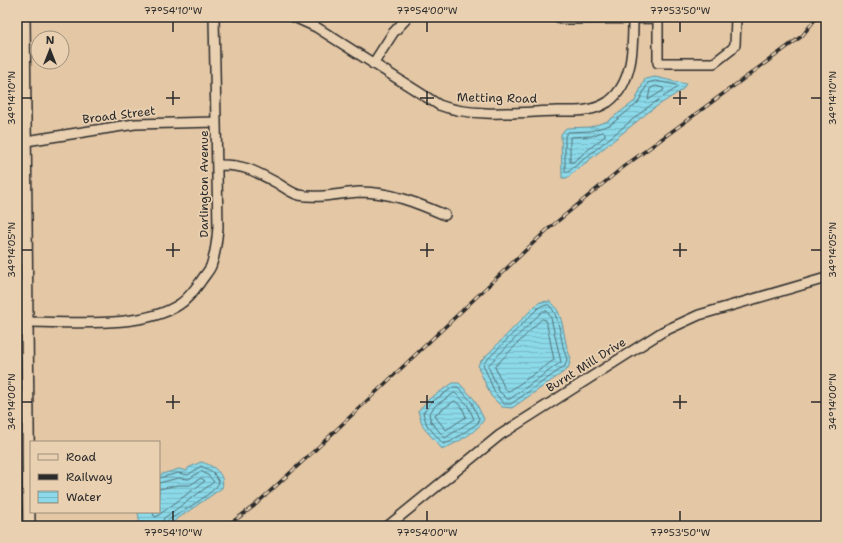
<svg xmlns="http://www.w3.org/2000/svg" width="843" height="543" font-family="'Shantell Sans',sans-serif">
  <defs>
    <pattern id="water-rules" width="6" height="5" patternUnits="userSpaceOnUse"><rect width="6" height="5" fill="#8bd9e9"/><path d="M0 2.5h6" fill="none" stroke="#78bac8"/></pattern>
  </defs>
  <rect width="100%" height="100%" fill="#e4c7a5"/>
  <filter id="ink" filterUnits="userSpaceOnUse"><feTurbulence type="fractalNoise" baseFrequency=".025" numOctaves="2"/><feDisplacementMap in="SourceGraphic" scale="8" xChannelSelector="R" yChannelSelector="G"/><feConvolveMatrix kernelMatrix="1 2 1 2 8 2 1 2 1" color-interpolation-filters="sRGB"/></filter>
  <g filter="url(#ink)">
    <path fill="url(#water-rules)" stroke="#65939d" d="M655,77L686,84L682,90L651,110L567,178H562L561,134L566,128L590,127L608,121L635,101L645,79Z
      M550,301C566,314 562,341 571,358L568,369L512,408L502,407L491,396L478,367L479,363L535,306L540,302Z
      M453,383H459L474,399L484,419C479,431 454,445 442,449L423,427L418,411L429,399Z
      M201,462C213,465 226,474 222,488L167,526H140L138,512H159V475L179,469L187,471L188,468Z"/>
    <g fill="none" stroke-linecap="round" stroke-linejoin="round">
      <path stroke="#517177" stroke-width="1" d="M656,81L676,85L678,87L648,107L568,172H565V136L568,132L590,131L610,125L638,103L648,83Z
        M656,86L663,88L664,90L648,100L650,89Z
        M603,132L605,133V136L573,162H570V137L591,136Z
        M549,305C561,316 560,344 567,359L565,366L511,404H504L495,393L483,364L537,309L541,306Z
        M543,311H547L551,318L561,362L510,399H507L499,391L488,366Z
        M542,319L546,320L554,360L508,392L504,387L495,367Z
        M454,387H458L471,401L479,419L478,423L450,442L443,444L427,425L423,413L432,402Z
        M455,393L467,404L474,419L445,438L431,422L429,414L435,406Z
        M455,401L462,407L466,417L446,430L437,419L435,415Z
        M159,478L178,473L188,475L201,466L213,472L219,482C217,492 178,514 167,521L166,526
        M159,483L178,478L189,479L201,471L209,476L214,482L164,518L161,526
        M153,512L154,516L156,517L205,481L201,478L190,485H178L159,489"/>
      <defs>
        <path id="minor" d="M294,17L316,27L439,105C473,118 521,112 557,111C568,111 581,112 591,109C596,108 603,105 608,102C634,83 633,45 633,17
          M558,17L563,19L658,18
          M658,17V63H714L732,49L735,45L736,17
          M373,64L393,33L408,17
          M26,141L135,124L216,122
          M217,165C243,164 255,171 277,183C284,187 291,193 299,195C319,199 340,193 360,192C391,192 417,203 445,215
          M27,322C71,322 144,329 180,304C188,299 195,289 201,281C204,276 209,271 211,266C216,253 217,240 218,227L214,17
          M388,526L500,435L662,332L699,315L826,278"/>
        <path id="major" d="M24,17L29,526"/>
      </defs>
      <use href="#minor" stroke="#2b2b2b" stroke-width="12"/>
      <use href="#major" stroke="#2b2b2b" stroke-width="14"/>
      <use href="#minor" stroke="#e9d0b1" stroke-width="9"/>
      <use href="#major" stroke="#e9d0b1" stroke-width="11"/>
      <defs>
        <path id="rail" d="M227,526L254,506L314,451L547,230L622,168L802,36L817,17"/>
      </defs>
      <use href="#rail" stroke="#2b2b2b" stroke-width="3.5"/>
      <use href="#rail" stroke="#e9d0b1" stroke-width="2" stroke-dasharray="6" stroke-linecap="butt"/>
    </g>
  </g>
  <path fill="none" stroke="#2b2b2b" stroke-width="1.5" d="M173,22V32M427,22V32M680,22V32M173,91V105M427,91V105M680,91V105M22,98H32M166,98H180M420,98H434M673,98H687M811,98H821M173,243V257M427,243V257M680,243V257M22,250H32M166,250H180M420,250H434M673,250H687M811,250H821M173,395V409M427,395V409M680,395V409M22,402H32M166,402H180M420,402H434M673,402H687M811,402H821M173,511V521M427,511V521M680,511V521"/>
  <g text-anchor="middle" stroke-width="3.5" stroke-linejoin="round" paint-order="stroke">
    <g font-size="12" fill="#2b2b2b" stroke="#e9d0b1">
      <text transform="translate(497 98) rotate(1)" y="4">Metting Road</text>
      <text transform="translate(119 115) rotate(-7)" y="4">Broad Street</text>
      <text transform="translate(204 184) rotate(-90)" y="4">Darlington Avenue</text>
      <text transform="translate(586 365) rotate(-32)" y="4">Burnt Mill Drive</text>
    </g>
  </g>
  <rect width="843" height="543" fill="none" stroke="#e9d0b1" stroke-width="44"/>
  <rect x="30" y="441" width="130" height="72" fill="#e9d0b1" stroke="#9d8e7b"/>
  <rect x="38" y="454" width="20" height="6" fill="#e9d0b1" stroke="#9d8e7b"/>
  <text x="66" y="461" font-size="12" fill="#2b2b2b">Road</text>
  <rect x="38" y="474" width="20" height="6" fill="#2b2b2b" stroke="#9d8e7b"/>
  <text x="66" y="481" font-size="12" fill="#2b2b2b">Railway</text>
  <rect x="38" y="491" width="20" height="12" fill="url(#water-rules)" stroke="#9d8e7b"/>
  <text x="66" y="501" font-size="12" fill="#2b2b2b">Water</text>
  <g transform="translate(50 50)"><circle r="19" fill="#e9d0b1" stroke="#9d8e7b"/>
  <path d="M0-3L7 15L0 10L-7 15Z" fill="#2b2b2b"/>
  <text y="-6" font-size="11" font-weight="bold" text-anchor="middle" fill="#2b2b2b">N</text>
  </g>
  <rect x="22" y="22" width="799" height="499" fill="none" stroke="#2b2b2b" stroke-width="1.5"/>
  <g font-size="10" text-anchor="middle" fill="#2b2b2b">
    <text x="173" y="14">77°54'10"W</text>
    <text x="427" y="14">77°54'00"W</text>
    <text x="680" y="14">77°53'50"W</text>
    <text transform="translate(11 98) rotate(-90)" y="4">34°14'10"N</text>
    <text transform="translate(832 98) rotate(-90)" y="4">34°14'10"N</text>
    <text transform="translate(11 250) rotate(-90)" y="4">34°14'05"N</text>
    <text transform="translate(832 250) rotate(-90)" y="4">34°14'05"N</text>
    <text transform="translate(11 402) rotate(-90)" y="4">34°14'00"N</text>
    <text transform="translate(832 402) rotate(-90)" y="4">34°14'00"N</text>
    <text x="173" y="536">77°54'10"W</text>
    <text x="427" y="536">77°54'00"W</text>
    <text x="680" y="536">77°53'50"W</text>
  </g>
</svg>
